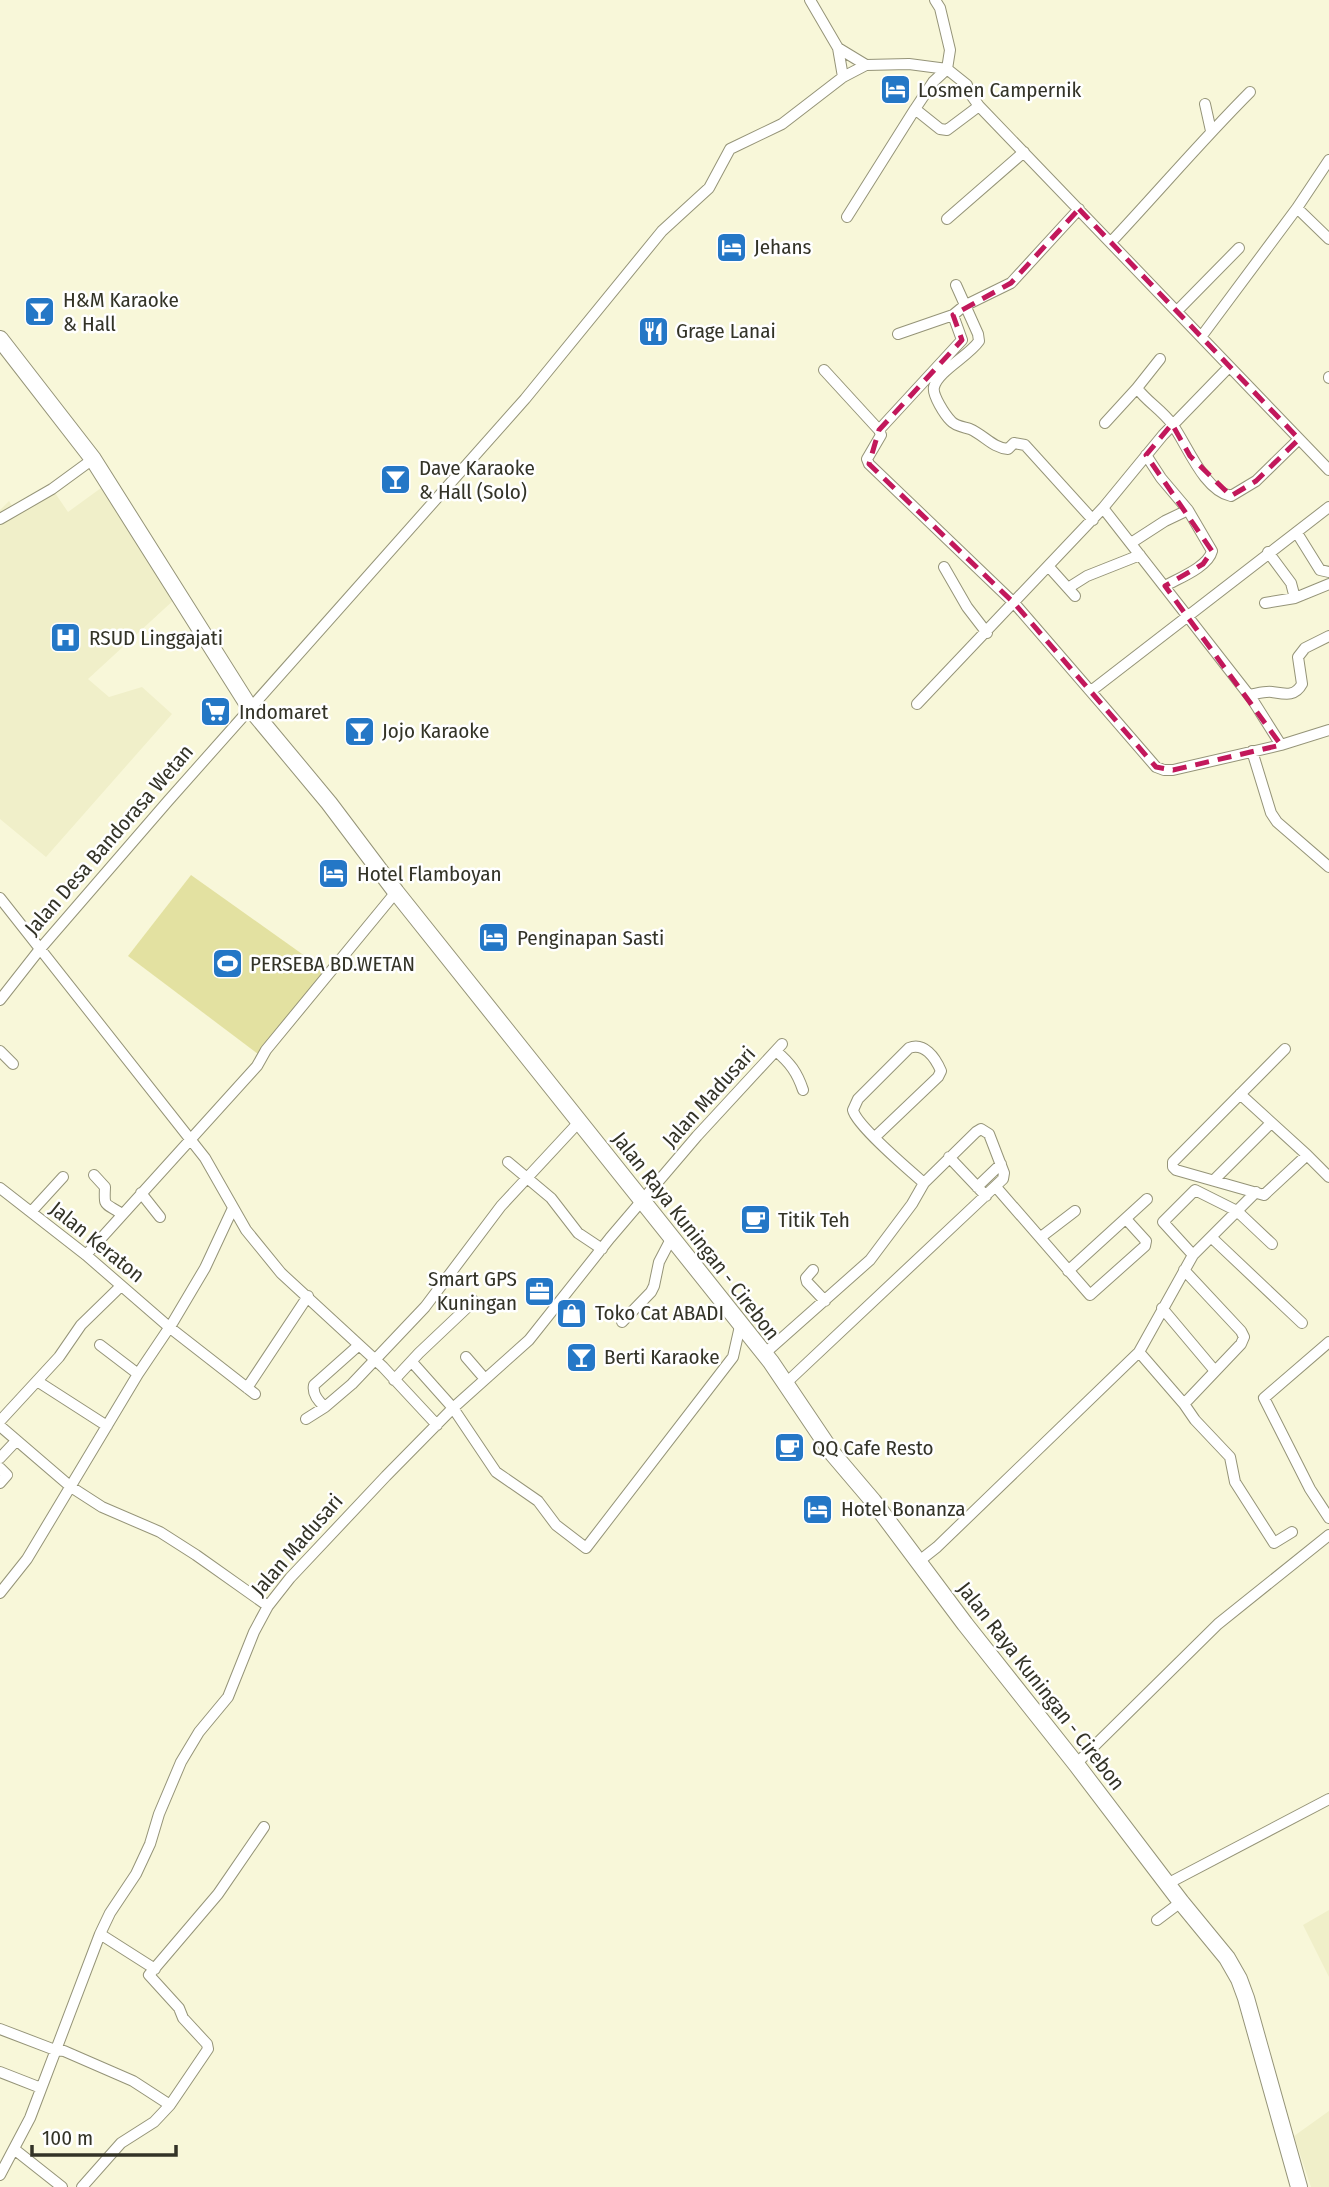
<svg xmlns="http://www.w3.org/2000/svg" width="1329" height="2187" font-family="'Fira Sans Condensed',sans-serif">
  <rect width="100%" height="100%" fill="#f8f7d9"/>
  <path fill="#f0efc9" d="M101,488L176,598L88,679L109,697L142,687L172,714L46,857L0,819V510L9,501L16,512L53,490L68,512Z
    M1329,1910V1977L1303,1925Z
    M1329,2111V2187H1311L1294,2136Z"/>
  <path fill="#e3e1a1" d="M191,875L326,971L258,1054L128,956Z"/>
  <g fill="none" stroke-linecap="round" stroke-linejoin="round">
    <defs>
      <path id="minor" d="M810,0L838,48L843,77
        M838,48L866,65
        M1205,104L1211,131
        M915,109L940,129L947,130L979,106
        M1297,208L1329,239
        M847,217L915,109L933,82L947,69L950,50L940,8L935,0
        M947,219L1024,152
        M1111,242C1158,192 1202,140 1250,92
        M956,285L978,334L979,341C969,356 938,371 934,387C932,395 945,415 951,421C955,426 964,427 970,429C984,435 993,448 1008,449L1014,443L1025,445L1093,520
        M1177,311L1239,248
        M898,334L953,315L964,306L1011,283L1079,209
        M1201,337L1297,208L1329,160
        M824,370L879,430L881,435L867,459L869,464L1015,604L1156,767L1164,770H1173L1281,745L1329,730
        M1329,377V378
        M1137,388L1160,359
        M1105,423L1137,388C1146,401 1162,410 1172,424C1187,444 1203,490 1231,496L1256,481L1299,439
        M879,430L962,340L953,315
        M1146,455L1161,478L1188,510L1212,551C1208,567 1179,578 1165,586
        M1103,508L1252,699L1281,745
        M0,519L52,489L93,459
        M1297,533L1320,570L1329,572
        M1131,543L1165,521L1188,510
        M1268,552L1291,583L1295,598
        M944,567L967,607L987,633
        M1049,567L1075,596
        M1068,588L1087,576L1140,555
        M1265,603L1295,598L1329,584
        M1091,691L1329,507
        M1249,695C1256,694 1265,691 1272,692C1285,694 1295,697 1302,684L1298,657L1305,648L1329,636
        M917,704L1103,508L1163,435L1229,367
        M1252,751L1271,813L1277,822L1329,867
        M0,898L205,1158L246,1230L281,1273L383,1367L437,1425
        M0,1000L40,949L168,801L525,399L662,231L709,188L730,149L782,124L843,77L866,65L909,64L947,69L967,85L969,92L979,106L1329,470
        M0,1051L13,1064
        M776,1051C790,1063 797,1072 803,1090
        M1240,1094L1307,1155L1264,1195L1176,1170L1173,1167V1162L1285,1049
        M875,1137L938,1077L941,1071C935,1057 924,1042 909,1048L858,1099L853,1110C856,1125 909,1170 924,1183
        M1307,1155L1329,1177
        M949,1157L986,1196
        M508,1162L551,1198L578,1233L602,1249
        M94,1175L105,1187C104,1208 104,1202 122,1214
        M1215,1179L1271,1123
        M977,1187L1001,1164
        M996,1187L1090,1295L1145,1246L1146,1241L1126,1219
        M0,1188L86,1255L169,1327L255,1394
        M141,1193L160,1217
        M31,1212L63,1177
        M1041,1237L1075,1211
        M1211,1237L1302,1323
        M86,1255L257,1066L266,1050L396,892
        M1193,1255L1163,1222L1195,1190L1237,1211L1272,1244
        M813,1270L806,1278L807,1282L825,1301
        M1068,1271L1147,1199
        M1162,1308L1215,1371
        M622,1322L651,1292L654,1286L659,1262L672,1237
        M1329,1342L1264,1398L1310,1489L1329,1518
        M100,1345L138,1374
        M359,1345L314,1385C312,1394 318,1401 325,1407L352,1384L425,1307L501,1206L579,1122
        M1139,1352L1184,1404L1195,1420L1230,1457L1235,1482L1274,1543L1292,1532
        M764,1354L870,1260L912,1204L924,1183L976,1132L981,1129L989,1134L1004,1173L1003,1179L785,1384
        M466,1357L485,1379
        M412,1362L453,1408L496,1472L538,1501L556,1525L586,1548L733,1357L740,1326
        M394,1380L419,1353L474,1301
        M37,1381L107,1426
        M247,1388L308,1296
        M1184,1404L1241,1344L1244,1337L1241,1331L1184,1270
        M306,1419L325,1407
        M0,1421L59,1357L81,1325L121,1286
        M0,1426L71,1487L102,1507L160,1532L196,1555L268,1606
        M0,1458L16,1441
        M0,1468L7,1475L0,1483
        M918,1562L937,1547L1139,1352L1193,1255L1256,1192
        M0,1593L27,1559L138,1374L173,1322L205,1268L233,1208
        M1076,1764L1218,1624L1329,1535
        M1167,1884L1329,1799
        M1157,1920L1181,1902
        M100,1934L155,1969
        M0,2029L55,2050L64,2051L133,2081L170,2105
        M0,2072L41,2088
        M14,2149L62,2187
        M0,2175L30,2118L100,1934L110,1913L136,1874L150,1844L159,1814L181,1762L199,1732L228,1697L254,1632L268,1606L290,1578L386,1476L453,1408L529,1340L610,1238L697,1136L782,1044
        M82,2187L121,2143L154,2122L170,2105L208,2049L207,2044L183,2018L179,2008L149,1975L218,1894L264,1827"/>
      <path id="highway" d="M0,339L93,459L250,708L329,803L396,892L771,1362L833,1454L873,1501L965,1624L1076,1764L1181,1902L1227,1958L1239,1979L1246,1998L1299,2187"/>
    </defs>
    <use href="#minor" stroke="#959478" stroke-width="12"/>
    <use href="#highway" stroke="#959478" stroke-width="18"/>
    <use href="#minor" stroke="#fff" stroke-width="10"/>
    <use href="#highway" stroke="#fff" stroke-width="16"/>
  </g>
  <path fill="none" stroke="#c2185b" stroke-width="5" stroke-dasharray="14 9" stroke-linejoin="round" d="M1079,209L1299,439L1256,481L1231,496L1190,456L1172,424L1146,455L1212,551L1203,564L1165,586L1281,745L1173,770L1156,767L1015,604L869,464L879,430L962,340L953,315L1011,283Z"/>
  <defs>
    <symbol id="hotel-square" viewBox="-11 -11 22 22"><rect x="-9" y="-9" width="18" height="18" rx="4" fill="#2477c6" stroke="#fff"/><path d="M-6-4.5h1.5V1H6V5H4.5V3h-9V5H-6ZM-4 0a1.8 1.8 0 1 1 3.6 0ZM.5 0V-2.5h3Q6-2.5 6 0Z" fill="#fff"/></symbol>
    <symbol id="bar-square" viewBox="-11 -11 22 22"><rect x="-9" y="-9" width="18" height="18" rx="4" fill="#2477c6" stroke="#fff"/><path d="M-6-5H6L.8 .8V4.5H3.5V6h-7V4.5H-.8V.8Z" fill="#fff"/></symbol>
    <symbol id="restaurant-square" viewBox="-11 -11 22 22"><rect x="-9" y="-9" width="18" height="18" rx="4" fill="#2477c6" stroke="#fff"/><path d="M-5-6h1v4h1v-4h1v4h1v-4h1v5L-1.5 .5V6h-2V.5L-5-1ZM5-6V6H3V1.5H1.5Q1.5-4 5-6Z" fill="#fff"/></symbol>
    <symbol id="hospital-square" viewBox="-11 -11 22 22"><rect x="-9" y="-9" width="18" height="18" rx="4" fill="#2477c6" stroke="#fff"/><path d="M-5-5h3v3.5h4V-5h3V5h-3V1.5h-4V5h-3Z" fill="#fff"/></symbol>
    <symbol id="supermarket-square" viewBox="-11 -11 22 22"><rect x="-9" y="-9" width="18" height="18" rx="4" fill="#2477c6" stroke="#fff"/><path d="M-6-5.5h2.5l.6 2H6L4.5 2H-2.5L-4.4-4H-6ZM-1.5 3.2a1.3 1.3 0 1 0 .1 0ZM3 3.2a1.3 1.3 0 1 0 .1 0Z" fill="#fff"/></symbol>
    <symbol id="stadium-square" viewBox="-11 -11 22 22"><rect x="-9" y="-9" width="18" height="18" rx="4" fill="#2477c6" stroke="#fff"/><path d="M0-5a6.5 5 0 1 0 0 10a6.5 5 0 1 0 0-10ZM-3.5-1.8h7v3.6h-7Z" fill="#fff"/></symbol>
    <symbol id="cafe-square" viewBox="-11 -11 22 22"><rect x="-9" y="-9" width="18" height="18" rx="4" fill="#2477c6" stroke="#fff"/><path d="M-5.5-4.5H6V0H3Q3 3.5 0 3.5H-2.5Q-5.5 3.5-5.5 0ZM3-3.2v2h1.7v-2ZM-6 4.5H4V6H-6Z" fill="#fff"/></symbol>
    <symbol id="office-square" viewBox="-11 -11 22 22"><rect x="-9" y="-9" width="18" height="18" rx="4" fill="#2477c6" stroke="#fff"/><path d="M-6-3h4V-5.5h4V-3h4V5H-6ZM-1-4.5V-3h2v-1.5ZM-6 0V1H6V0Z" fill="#fff"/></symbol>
    <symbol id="shop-square" viewBox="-11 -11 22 22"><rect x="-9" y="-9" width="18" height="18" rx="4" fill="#2477c6" stroke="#fff"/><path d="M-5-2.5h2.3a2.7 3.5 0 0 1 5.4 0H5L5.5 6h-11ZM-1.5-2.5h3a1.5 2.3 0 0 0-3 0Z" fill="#fff"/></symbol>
  </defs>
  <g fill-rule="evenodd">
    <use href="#hotel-square" x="878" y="72" width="35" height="35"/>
    <use href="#hotel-square" x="714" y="230" width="35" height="35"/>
    <use href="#bar-square" x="22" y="294" width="35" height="35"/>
    <use href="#restaurant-square" x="636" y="314" width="35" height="35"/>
    <use href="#bar-square" x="378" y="462" width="35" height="35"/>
    <use href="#hospital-square" x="48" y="620" width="35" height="35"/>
    <use href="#supermarket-square" x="198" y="694" width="35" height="35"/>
    <use href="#bar-square" x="342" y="714" width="35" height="35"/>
    <use href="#hotel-square" x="316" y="856" width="35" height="35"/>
    <use href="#hotel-square" x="476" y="920" width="35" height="35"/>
    <use href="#stadium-square" x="210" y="946" width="35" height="35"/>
    <use href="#cafe-square" x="738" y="1202" width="35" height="35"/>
    <use href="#office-square" x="522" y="1274" width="35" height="35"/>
    <use href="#shop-square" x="554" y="1296" width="35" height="35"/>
    <use href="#bar-square" x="564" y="1340" width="35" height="35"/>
    <use href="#cafe-square" x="772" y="1430" width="35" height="35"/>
    <use href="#hotel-square" x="800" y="1492" width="35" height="35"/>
  </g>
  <g text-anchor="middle" stroke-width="5" stroke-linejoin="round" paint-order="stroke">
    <g font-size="21" fill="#333327" stroke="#fff" text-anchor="start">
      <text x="918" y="97">Losmen Campernik</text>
      <text x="754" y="254">Jehans</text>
      <text x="63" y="307">H&amp;M Karaoke<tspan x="63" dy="24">&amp; Hall</tspan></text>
      <text x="676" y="338">Grage Lanai</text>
      <text x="419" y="475">Dave Karaoke<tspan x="419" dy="24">&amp; Hall (Solo)</tspan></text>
      <text x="89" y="645">RSUD Linggajati</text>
      <text x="239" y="719">Indomaret</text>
      <text x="382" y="738">Jojo Karaoke</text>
      <text x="357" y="881">Hotel Flamboyan</text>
      <text x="517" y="945">Penginapan Sasti</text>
      <text x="250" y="971">PERSEBA BD.WETAN</text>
      <text x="778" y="1227">Titik Teh</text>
      <text x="517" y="1286" text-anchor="end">Smart GPS<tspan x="517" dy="24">Kuningan</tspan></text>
      <text x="595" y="1320">Toko Cat ABADI</text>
      <text x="604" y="1364">Berti Karaoke</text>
      <text x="812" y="1455">QQ Cafe Resto</text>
      <text x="841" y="1516">Hotel Bonanza</text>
    </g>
    <g font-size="21" fill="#333327" stroke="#fff">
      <text transform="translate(109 840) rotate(-49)" y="7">Jalan Desa Bandorasa Wetan</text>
      <text transform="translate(709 1097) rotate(-48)" y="7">Jalan Madusari</text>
      <text transform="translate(696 1236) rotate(52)" y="7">Jalan Raya Kuningan - Cirebon</text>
      <text transform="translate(97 1242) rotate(39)" y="7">Jalan Keraton</text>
      <text transform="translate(297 1545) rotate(-49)" y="7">Jalan Madusari</text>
      <text transform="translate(1041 1686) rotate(52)" y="7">Jalan Raya Kuningan - Cirebon</text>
    </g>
  </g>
  <path d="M32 2145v10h144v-10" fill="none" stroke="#333327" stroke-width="3.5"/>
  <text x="42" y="2145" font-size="21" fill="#333327" stroke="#ffffff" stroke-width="5" paint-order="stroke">100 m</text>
</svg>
